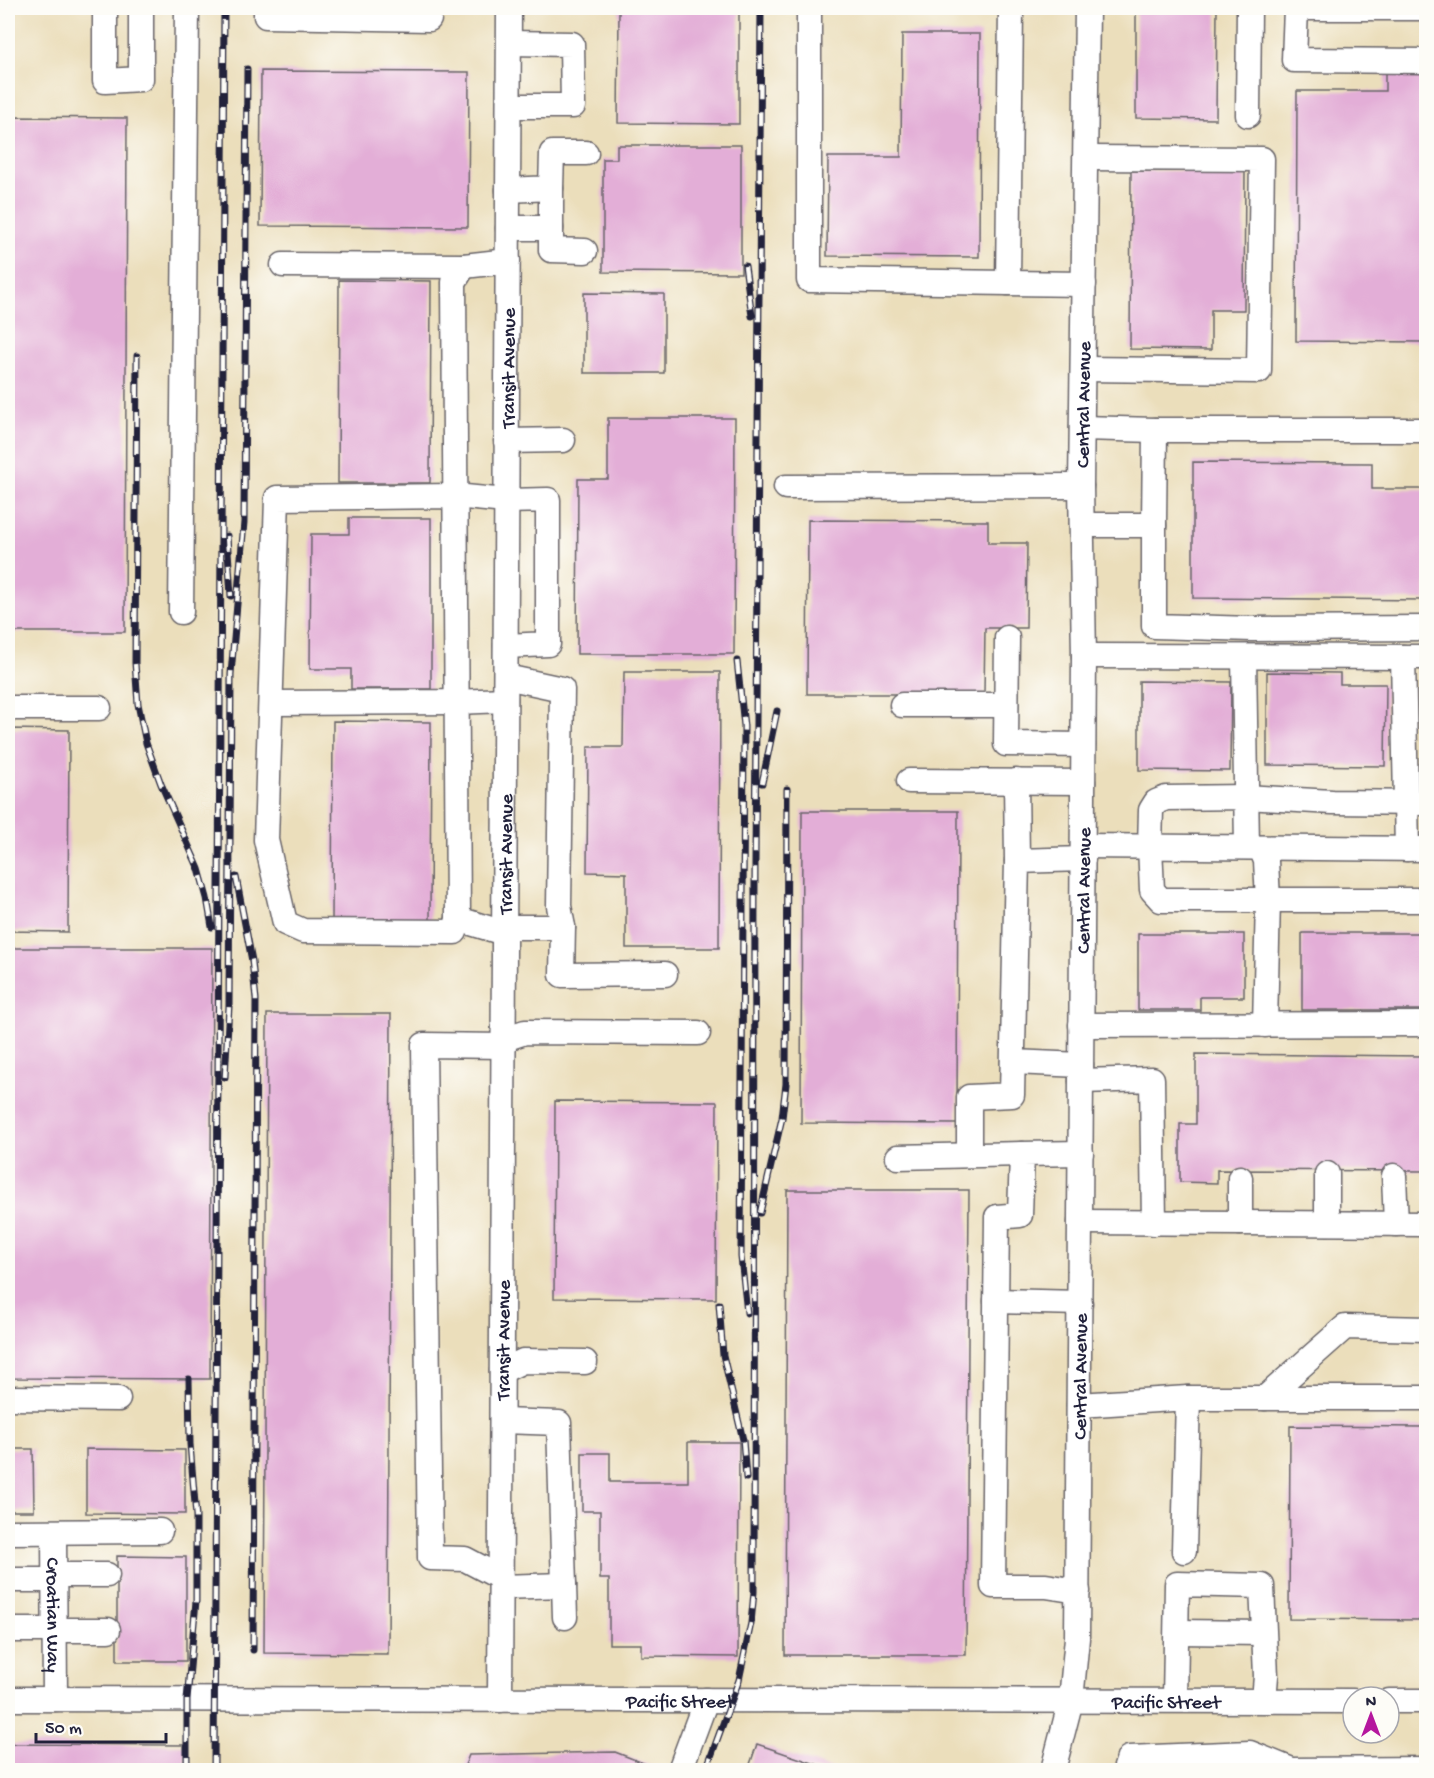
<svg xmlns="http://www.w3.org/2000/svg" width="1434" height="1778" font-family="'Gochi Hand',sans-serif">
  <rect width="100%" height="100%" fill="#fdfcf7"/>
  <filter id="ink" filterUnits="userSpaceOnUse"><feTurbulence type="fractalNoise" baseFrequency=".0167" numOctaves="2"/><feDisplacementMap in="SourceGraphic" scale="12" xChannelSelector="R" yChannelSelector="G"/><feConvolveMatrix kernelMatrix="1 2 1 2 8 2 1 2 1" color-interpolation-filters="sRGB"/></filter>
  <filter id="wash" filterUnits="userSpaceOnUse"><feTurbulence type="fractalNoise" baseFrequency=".008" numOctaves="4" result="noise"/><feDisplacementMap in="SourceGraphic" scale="24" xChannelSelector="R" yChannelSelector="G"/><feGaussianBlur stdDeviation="1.35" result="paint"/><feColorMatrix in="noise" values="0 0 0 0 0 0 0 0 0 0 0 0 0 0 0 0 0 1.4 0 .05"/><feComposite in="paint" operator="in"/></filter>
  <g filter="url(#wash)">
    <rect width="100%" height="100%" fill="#ebdebb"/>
    <g id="blocks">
      <path fill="#e3aed7" d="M619,8H739V124L618,123Z
        M1136,8H1217L1216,119L1136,118Z
        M902,34H980L979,257L827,256L828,157H901Z
        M1385,66H1426V342L1296,341L1297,91H1385Z
        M261,71L469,72L468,227L260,226Z
        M8,117L127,118L125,632H8Z
        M617,145H741V273L603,272V159H617Z
        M1131,171H1245L1244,310H1211V350L1130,349Z
        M339,280L431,281L430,483H338Z
        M584,293L664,294V373H584Z
        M608,418H735L734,654H577L578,479H608Z
        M1193,462L1372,463V489H1426V600L1193,598Z
        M349,518H431V689H351V669H310L311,534H349Z
        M808,520L988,521V543H1027L1026,628H985L984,694H807Z
        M624,672H720L719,948H626V873L587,872L588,747H623Z
        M1267,672L1340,673V684H1386L1385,766L1267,765Z
        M1139,681L1231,682L1230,771L1139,770Z
        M333,721L431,722L430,923H332Z
        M8,729L69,730L68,932L8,931Z
        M802,811H958L957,1124L801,1123Z
        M1302,933H1426V1010H1302Z
        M1138,934H1244V997H1200V1010H1138Z
        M8,948H212L210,1379L8,1378Z
        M267,1014H391L388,1654L264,1653Z
        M1196,1054L1426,1056V1171L1217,1170V1183L1180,1182V1124H1196Z
        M555,1101L717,1102L716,1299L554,1298Z
        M787,1190H969L966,1655H785Z
        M1290,1426L1426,1427V1620L1289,1619Z
        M688,1442H739L738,1657L641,1656V1644H609V1579H600V1511H582V1453H610V1482H688Z
        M8,1449H33L34,1511H8Z
        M86,1449L185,1450V1514L86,1513Z
        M117,1556L186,1557V1661H117Z
        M8,1744L186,1745L185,1770H8Z
        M757,1744L833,1770H748Z
        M615,1752L656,1768L655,1770H463L469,1755Z"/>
    </g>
  </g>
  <g filter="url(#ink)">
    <use href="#blocks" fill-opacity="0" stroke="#686468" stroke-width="1.5"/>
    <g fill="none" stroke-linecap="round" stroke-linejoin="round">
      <defs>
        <g id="minor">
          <path d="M105,8V81L141,79V8"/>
          <path d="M266,8V16L429,19V8"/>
          <path d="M809,8V280L1084,284"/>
          <path d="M1426,8H1296L1294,60L1426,61"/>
          <path d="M509,106H573L572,44L509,43"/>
          <path d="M1248,115L1249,8"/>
          <path d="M551,188V250L585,251"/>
          <path d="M508,190L551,188L552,153H586"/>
          <path d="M508,228H551"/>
          <path d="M283,265L464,266L508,261"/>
          <path d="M464,266L454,282L458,919L504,933"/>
          <path d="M1008,283L1011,8"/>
          <path d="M1083,369L1259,371L1262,159L1086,158"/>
          <path d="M1082,428L1155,430"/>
          <path d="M506,441L563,440"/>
          <path d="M786,487L1081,486"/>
          <path d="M1082,525H1154V626L1252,629L1426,628"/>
          <path d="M1154,525L1155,430H1426"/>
          <path d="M181,612L187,8"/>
          <path d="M1007,638L1006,744L1083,745"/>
          <path d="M1084,656L1426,657"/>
          <path d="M1244,657L1247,847"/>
          <path d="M1403,657L1407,849"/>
          <path d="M506,677L562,689L559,906L563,927L562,975L665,974"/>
          <path d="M271,703L456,702L505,700"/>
          <path d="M902,705H1006"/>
          <path d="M8,708H99"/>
          <path d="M909,781L1083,782"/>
          <path d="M1016,781L1017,861"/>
          <path d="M1426,803L1332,802L1246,797L1166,798L1156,802L1151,810L1150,846L1152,890L1161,900H1426"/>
          <path d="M1083,846L1426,849"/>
          <path d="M1261,848L1266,861L1268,900L1265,1025"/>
          <path d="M458,919L455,932L303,931L285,923L266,840L277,498L455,496L506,501L548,500V644L506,646"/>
          <path d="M504,927H563"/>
          <path d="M1081,1025L1426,1024"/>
          <path d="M504,1039L525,1032L698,1033"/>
          <path d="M1013,1062L1081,1065"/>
          <path d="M1081,1081L1152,1079L1154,1223"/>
          <path d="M969,1155V1097L1012,1095L1017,861L1083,859"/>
          <path d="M898,1157L1022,1154"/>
          <path d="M1327,1174V1223"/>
          <path d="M1394,1176L1396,1224"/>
          <path d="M1080,1222L1426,1224"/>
          <path d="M1240,1223V1178"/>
          <path d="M996,1301L1080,1303"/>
          <path d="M502,1371L523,1361L585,1362"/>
          <path d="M8,1398L118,1399"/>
          <path d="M1188,1398H1426"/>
          <path d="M1265,1398L1345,1327L1426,1329"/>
          <path d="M1079,1405L1188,1398L1184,1551"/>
          <path d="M502,1421L559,1423L564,1585"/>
          <path d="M8,1532L160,1531"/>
          <path id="s1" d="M54,1533L55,1699"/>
          <path d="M55,1575H107"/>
          <path d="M501,1578L465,1559L430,1558L424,1045L504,1046"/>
          <path d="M8,1580H55"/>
          <path d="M501,1587L564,1585L565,1617"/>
          <path d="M1078,1591L1046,1586H993L997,1217L1020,1215L1022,1154L1081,1153"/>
          <path d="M8,1630H108"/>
          <path d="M1178,1632L1263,1633"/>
          <path id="s2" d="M8,1699L1353,1701"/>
          <path id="s3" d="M500,1700L509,8"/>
          <path d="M1175,1700L1177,1584L1262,1586L1266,1676L1264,1700"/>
          <path d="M1389,1701H1426"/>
          <path d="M680,1770L706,1700"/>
          <path id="s4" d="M1053,1770L1071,1700L1077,1638L1084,656L1081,486L1087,8"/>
          <path d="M1125,1770L1129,1758L1250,1753L1292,1770L1426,1769"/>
        </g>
      </defs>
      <use href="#minor" stroke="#686468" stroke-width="27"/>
      <use href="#minor" stroke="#fff" stroke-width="24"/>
      <defs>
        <path id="rail" d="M745,266L752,316
          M137,356L135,663L138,704L146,743L161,784L199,869L207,898L212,927
          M227,536L231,596
          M737,661L744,726L741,1257L747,1313
          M762,783L777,711
          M236,877L252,961L256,999L253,1650
          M225,1077L229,1006L231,674L244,522L247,69
          M760,1213L782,1118L786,1084L787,789
          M719,1304L723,1355L743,1440L746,1478
          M187,1770V1700L196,1601V1516L190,1444L189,1379
          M214,1770L224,8
          M706,1770L739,1680L751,1623L754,1592L755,864L761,8"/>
      </defs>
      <use href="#rail" stroke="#22223b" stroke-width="7"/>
      <use href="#rail" stroke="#fdfcf7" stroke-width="4.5" stroke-dasharray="14" stroke-linecap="butt"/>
    </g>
  </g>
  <g text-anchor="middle" stroke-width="4.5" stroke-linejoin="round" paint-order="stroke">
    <g font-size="20" fill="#22223b" stroke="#fdfcf7">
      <text dy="7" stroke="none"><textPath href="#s3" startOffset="1332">Transit Avenue</textPath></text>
      <text dy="7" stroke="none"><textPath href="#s4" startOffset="1368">Central Avenue</textPath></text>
      <text dy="7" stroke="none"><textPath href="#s3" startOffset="846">Transit Avenue</textPath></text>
      <text dy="7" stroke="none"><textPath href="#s4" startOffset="882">Central Avenue</textPath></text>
      <text dy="7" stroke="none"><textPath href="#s3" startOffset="360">Transit Avenue</textPath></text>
      <text dy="7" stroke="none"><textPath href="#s4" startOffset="396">Central Avenue</textPath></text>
      <text dy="7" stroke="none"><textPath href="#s1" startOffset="82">Croatian Way</textPath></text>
      <text dy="7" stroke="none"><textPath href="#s2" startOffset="672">Pacific Street</textPath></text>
      <text dy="7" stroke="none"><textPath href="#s2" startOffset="1158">Pacific Street</textPath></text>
    </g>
  </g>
  <rect width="1434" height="1778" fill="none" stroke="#fdfcf7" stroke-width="30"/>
  <g transform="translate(1371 1715)"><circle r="28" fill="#fdfcf7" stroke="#a5a5ac" stroke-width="1.5"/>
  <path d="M0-4.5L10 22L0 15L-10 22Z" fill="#b5179e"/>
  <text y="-9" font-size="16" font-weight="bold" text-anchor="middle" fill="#22223b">N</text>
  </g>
  <path d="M36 1733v9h130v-9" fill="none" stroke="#22223b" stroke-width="3"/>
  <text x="45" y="1733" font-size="18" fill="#22223b" stroke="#fdfcf7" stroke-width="4.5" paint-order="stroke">50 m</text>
</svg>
